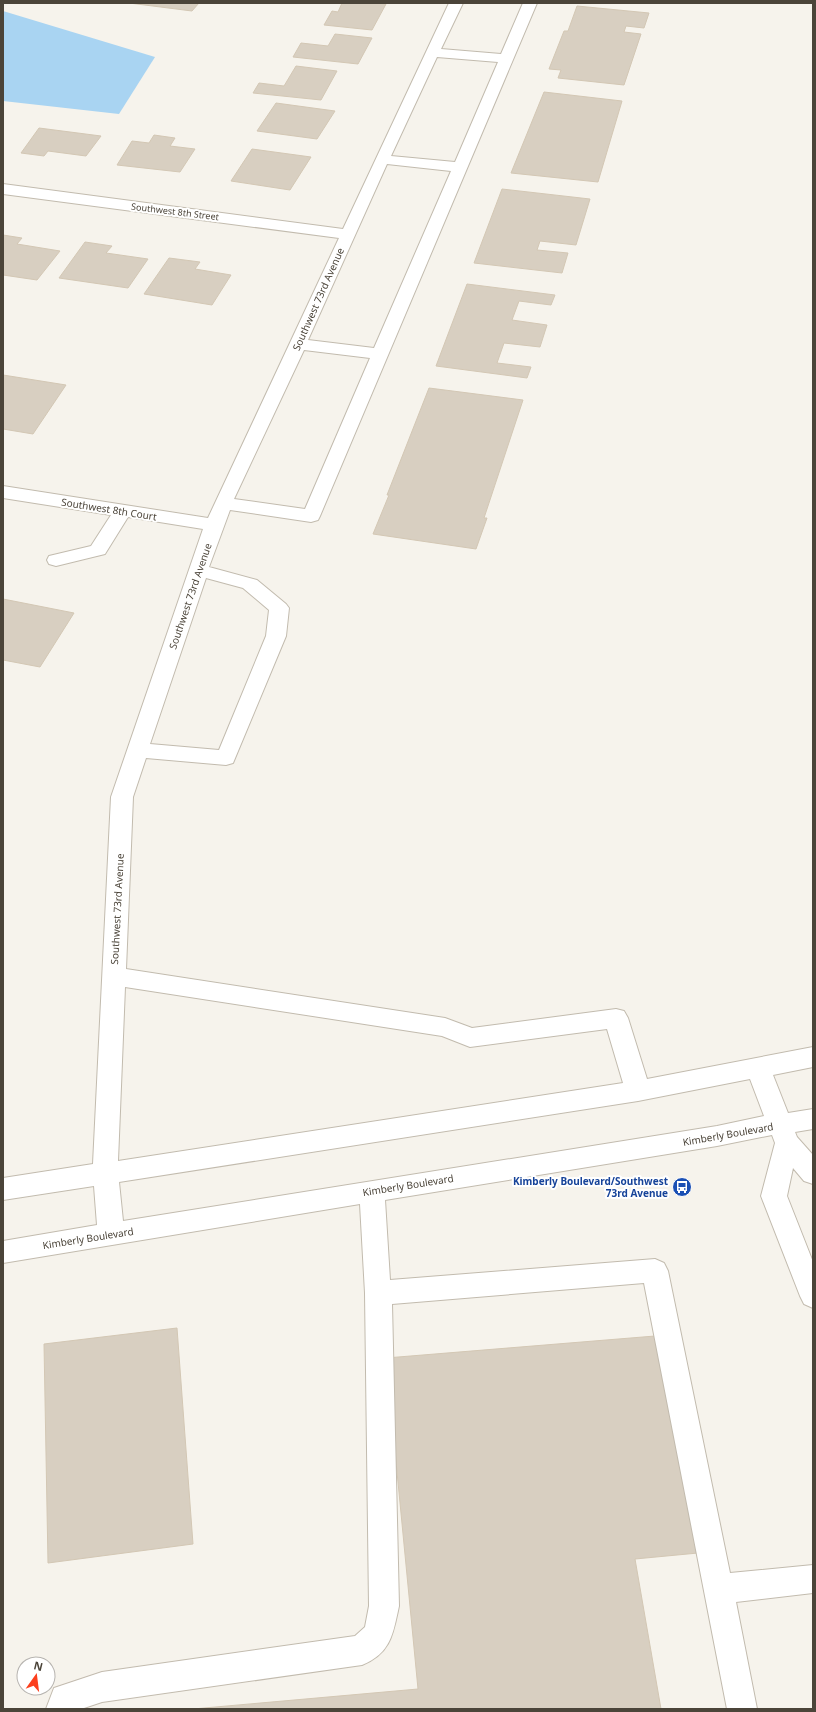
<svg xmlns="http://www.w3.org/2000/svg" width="816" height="1712" font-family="'Noto Sans',sans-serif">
  <rect width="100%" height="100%" fill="#f6f3ec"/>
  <path fill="#a9d4f2" d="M3,11L155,57L119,114L3,101Z"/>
  <path fill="#d8cfc1" stroke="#d3c7b4" d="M129,3H199L192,11Z
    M342,3H374L386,4L372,30L324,25L332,11L338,12Z
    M577,6L649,13L644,28L626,26L624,32L641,34L624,85L558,78L561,70L549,69L564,31H568Z
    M335,34L372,38L358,64L293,57L301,43L328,46Z
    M296,66L337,71L321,100L253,93L259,83L284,86Z
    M544,92L622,101L598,182L511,173Z
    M276,103L335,111L317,139L257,131Z
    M39,128L101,136L86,156L48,151L44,156L21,153Z
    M154,135L175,138L170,146L195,149L180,172L117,165L132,141L149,143Z
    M252,149L311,157L290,190L231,181Z
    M502,189L590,199L576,245L540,241L537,250L568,253L562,273L474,263Z
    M3,235L22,238L17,244L60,251L37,280L3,275Z
    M85,242L112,246L106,253L148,259L128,288L59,278Z
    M169,258L200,262L195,269L231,275L212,305L144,294Z
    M467,284L555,295L551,305L519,301L512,320L547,325L540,347L504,343L497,363L531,367L527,378L436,366Z
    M3,375L66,385L33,434L3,429Z
    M429,388L523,400L484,518H487L476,549L373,534L389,495H387Z
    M3,599L74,613L40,667L3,660Z
    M177,1328L193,1544L48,1563L44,1344Z
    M655,1336L698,1553L635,1559L661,1709H193L418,1689L386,1358Z"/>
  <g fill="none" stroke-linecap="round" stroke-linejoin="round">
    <defs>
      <path id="minor" d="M449,3H463L441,49L501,54L523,3H537L320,516L318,520L311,522L230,510L209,567L257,580L286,604L289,608L286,636L233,763L226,765L146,758L133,797L126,969L445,1018L472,1028L616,1009L624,1011L628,1018L647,1079L813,1047V1067L773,1075L788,1113L813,1109V1129L795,1132L797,1137L813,1155V1184L804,1181L793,1168L787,1196L813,1262V1308L804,1304L800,1296L761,1196L775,1143L772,1135L717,1146L385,1200L390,1280L655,1259L664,1263L668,1271L730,1573L813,1565V1593L736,1602L757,1709H727L644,1283L392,1304L399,1606C393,1634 391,1653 362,1665L102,1702L81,1709H46L54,1688L102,1672L355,1636L365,1627L369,1606L365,1293L360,1204L3,1263V1241L97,1225L94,1186L3,1200V1178L93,1164L111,797L203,529L128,517L105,554L56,566L49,564L47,560L49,556L91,546L111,515L3,498V486L208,518L339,238L3,194V184L343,229ZM437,57L498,62L455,162L391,156ZM387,164L451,171L374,348L308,340ZM304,350L370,358L305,509L234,499ZM206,578L243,588L269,610L266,636L219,750L150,744ZM125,987L442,1036L470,1047L607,1029L623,1083L118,1161ZM750,1079L764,1116L717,1126L123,1221L119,1182L638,1101Z"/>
    </defs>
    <use href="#minor" stroke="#c2bbae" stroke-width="2"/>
    <use href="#minor" fill="#fff" fill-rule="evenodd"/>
  </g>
  <defs>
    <symbol id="bus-disc" viewBox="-11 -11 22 22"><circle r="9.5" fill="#1a4fb4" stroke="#fff"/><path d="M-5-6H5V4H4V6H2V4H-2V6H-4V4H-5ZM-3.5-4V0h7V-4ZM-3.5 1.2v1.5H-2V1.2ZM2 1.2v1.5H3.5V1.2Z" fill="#fff"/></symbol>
  </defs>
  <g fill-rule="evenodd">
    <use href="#bus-disc" x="671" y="1176" width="22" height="22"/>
  </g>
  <g text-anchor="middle" stroke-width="4" stroke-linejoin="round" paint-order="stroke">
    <g font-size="9" fill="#4b4439" stroke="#fff">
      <text transform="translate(175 212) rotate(7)" y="3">Southwest 8th Street</text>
    </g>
    <g font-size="10" fill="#4b4439" stroke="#fff">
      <text transform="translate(318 299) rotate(-66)" y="4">Southwest 73rd Avenue</text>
      <text transform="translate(109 509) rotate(9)" y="4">Southwest 8th Court</text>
      <text transform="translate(190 596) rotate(-71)" y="4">Southwest 73rd Avenue</text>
      <text transform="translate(117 909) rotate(-87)" y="4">Southwest 73rd Avenue</text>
      <text transform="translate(728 1134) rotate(-10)" y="4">Kimberly Boulevard</text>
      <text transform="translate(408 1185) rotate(-9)" y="4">Kimberly Boulevard</text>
      <text transform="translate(88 1238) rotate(-9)" y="4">Kimberly Boulevard</text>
    </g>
    <g font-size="10" font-weight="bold" fill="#164399" stroke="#fff" text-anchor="end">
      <text x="668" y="1185">Kimberly Boulevard/Southwest<tspan x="668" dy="12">73rd Avenue</tspan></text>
    </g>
  </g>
  <rect width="816" height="1712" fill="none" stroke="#4b4439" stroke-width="8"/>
  <g transform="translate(36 1676) rotate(14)"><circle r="19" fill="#ffffff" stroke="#b7b4b0"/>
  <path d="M0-3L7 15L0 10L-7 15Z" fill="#fc3f1d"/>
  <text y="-6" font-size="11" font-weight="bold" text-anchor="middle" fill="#4b4439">N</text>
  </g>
</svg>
